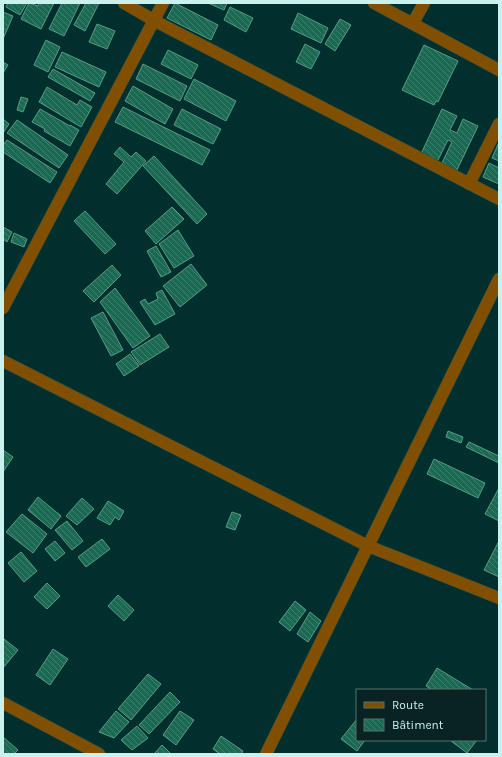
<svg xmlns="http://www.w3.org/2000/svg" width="502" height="757" font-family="Karla,sans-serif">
  <defs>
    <pattern id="building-back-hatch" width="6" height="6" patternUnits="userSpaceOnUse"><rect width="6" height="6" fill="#1b6953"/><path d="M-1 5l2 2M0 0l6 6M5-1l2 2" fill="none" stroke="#3b7f6c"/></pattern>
  </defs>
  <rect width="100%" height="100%" fill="#002f2d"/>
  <path fill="url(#building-back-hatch)" stroke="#559d85" d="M8,3H27L20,15L6,7Z
    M29,3L38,6L39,3H54L41,29L21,19Z
    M62,3H80L64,36L49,29Z
    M86,3H99L85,31L74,25Z
    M175,3L218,25L211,40L167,18Z
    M208,3H227L224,10Z
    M230,7L253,18L246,32L224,20Z
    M3,12L13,16L3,39Z
    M298,13L328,28L321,43L291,29Z
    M340,19L351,25L335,51L325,44Z
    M97,24L115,31L107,49L89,42Z
    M46,40L60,47L48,72L34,65Z
    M305,44L320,52L311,69L296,62Z
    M424,45L458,61L438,102L436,101L434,105L402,90Z
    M168,50L198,65L191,79L161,64Z
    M62,52L106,72L99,87L55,67Z
    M3,62L8,65L3,73Z
    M143,64L187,86L180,101L136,79Z
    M53,69L95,93L90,101L48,77Z
    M194,79L236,101L226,121L184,99Z
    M133,86L173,109L165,124L125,101Z
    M47,87L77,105L80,100L92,107L81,127L39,102Z
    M21,97L28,99L23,112L17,110Z
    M123,107L210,150L202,165L115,122Z
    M40,109L70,126V125L79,130L70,146L44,131L45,129L32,122Z
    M182,109L221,129L213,144L174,125Z
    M442,109L457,116L450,130L457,133L463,119L478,126L456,172L441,165L452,142L448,140L436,164L420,156Z
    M3,119L9,124L3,133Z
    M17,120L68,155L59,168L7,133Z
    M7,140L57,172L50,183L3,152V145Z
    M499,142V161L492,158Z
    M120,147L131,157L136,152L146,161L117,194L106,184L124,162L114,154Z
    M154,156L207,214L197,224L143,166Z
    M489,163L499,168V184L483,177Z
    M172,207L184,219L156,244L145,231Z
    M85,211L116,244L105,254L74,221Z
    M3,227L12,232L7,242L3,239Z
    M178,230L194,256L174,268L159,244Z
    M14,233L27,239L24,247L11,242Z
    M156,246L171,272L161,277L147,251Z
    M191,264L207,285L180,307L163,286Z
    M112,265L121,275L94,302L83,291Z
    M115,288L150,336L133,348L100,302Z
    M162,290L175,314L155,325L140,302L145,299L148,304L158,299L156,293Z
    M103,312L123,350L111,356L91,318Z
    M160,334L169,347L140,365L131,352Z
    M130,354L139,366L124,376L116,364Z
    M448,431L463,437L461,443L446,437Z
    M469,442L499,456V463L466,447Z
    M3,450L13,457L3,472Z
    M434,459L485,483L478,498L427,474Z
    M499,488V521L485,514Z
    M38,497L61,516L51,529L28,510Z
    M82,498L94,509L77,525L66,516Z
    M108,501L124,511L119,520L115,517L110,525L97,518Z
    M232,512L241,515L235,530L226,527Z
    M22,514L47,534L33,553L6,532Z
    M67,521L83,541L72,550L55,530Z
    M102,539L110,549L86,567L78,557Z
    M55,541L65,553L55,561L45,549Z
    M499,541V577L484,570Z
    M21,552L37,571L24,582L8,563Z
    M47,583L60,596L47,609L34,597Z
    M118,595L134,610L124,621L108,606Z
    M295,601L306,610L290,631L279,622Z
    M310,612L321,621L308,642L297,634Z
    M4,639L18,650L3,668V640Z
    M53,649L68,659L50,685L36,675Z
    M437,668L473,690H432L426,686Z
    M148,674L161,684L131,720L118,709Z
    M170,692L180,702L149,734L139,725Z
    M116,711L129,722L114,738L99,732Z
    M180,711L194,720L176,745L163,735Z
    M357,719V740H365L357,751L341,739Z
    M137,726L148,738L132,750L121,740Z
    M221,736L243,751L241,754H220L213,749Z
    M3,737L18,750L14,754H3Z
    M451,740H477L467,753L451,741Z
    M162,745L171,754H154Z"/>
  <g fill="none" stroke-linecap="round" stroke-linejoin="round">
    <defs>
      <path id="minor" d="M124,3L155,21L499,199
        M374,3L499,70
        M413,23L424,3
        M469,184L499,124
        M3,308L163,3
        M3,361L368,546L499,598
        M3,703L99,754
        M266,754L499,279"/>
    </defs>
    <use href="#minor" stroke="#204e4c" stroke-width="13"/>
    <use href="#minor" stroke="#804f00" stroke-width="12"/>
  </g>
  <rect width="502" height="757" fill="none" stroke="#c9f1ee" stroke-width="8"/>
  <rect x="356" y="689" width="130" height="52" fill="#082321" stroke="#557573"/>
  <rect x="364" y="702" width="20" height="6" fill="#804f00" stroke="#557573"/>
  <text x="392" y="709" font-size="12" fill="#c9f1ee">Route</text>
  <rect x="364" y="719" width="20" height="12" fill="url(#building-back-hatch)" stroke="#557573"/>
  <text x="392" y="729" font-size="12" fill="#c9f1ee">Bâtiment</text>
</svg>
